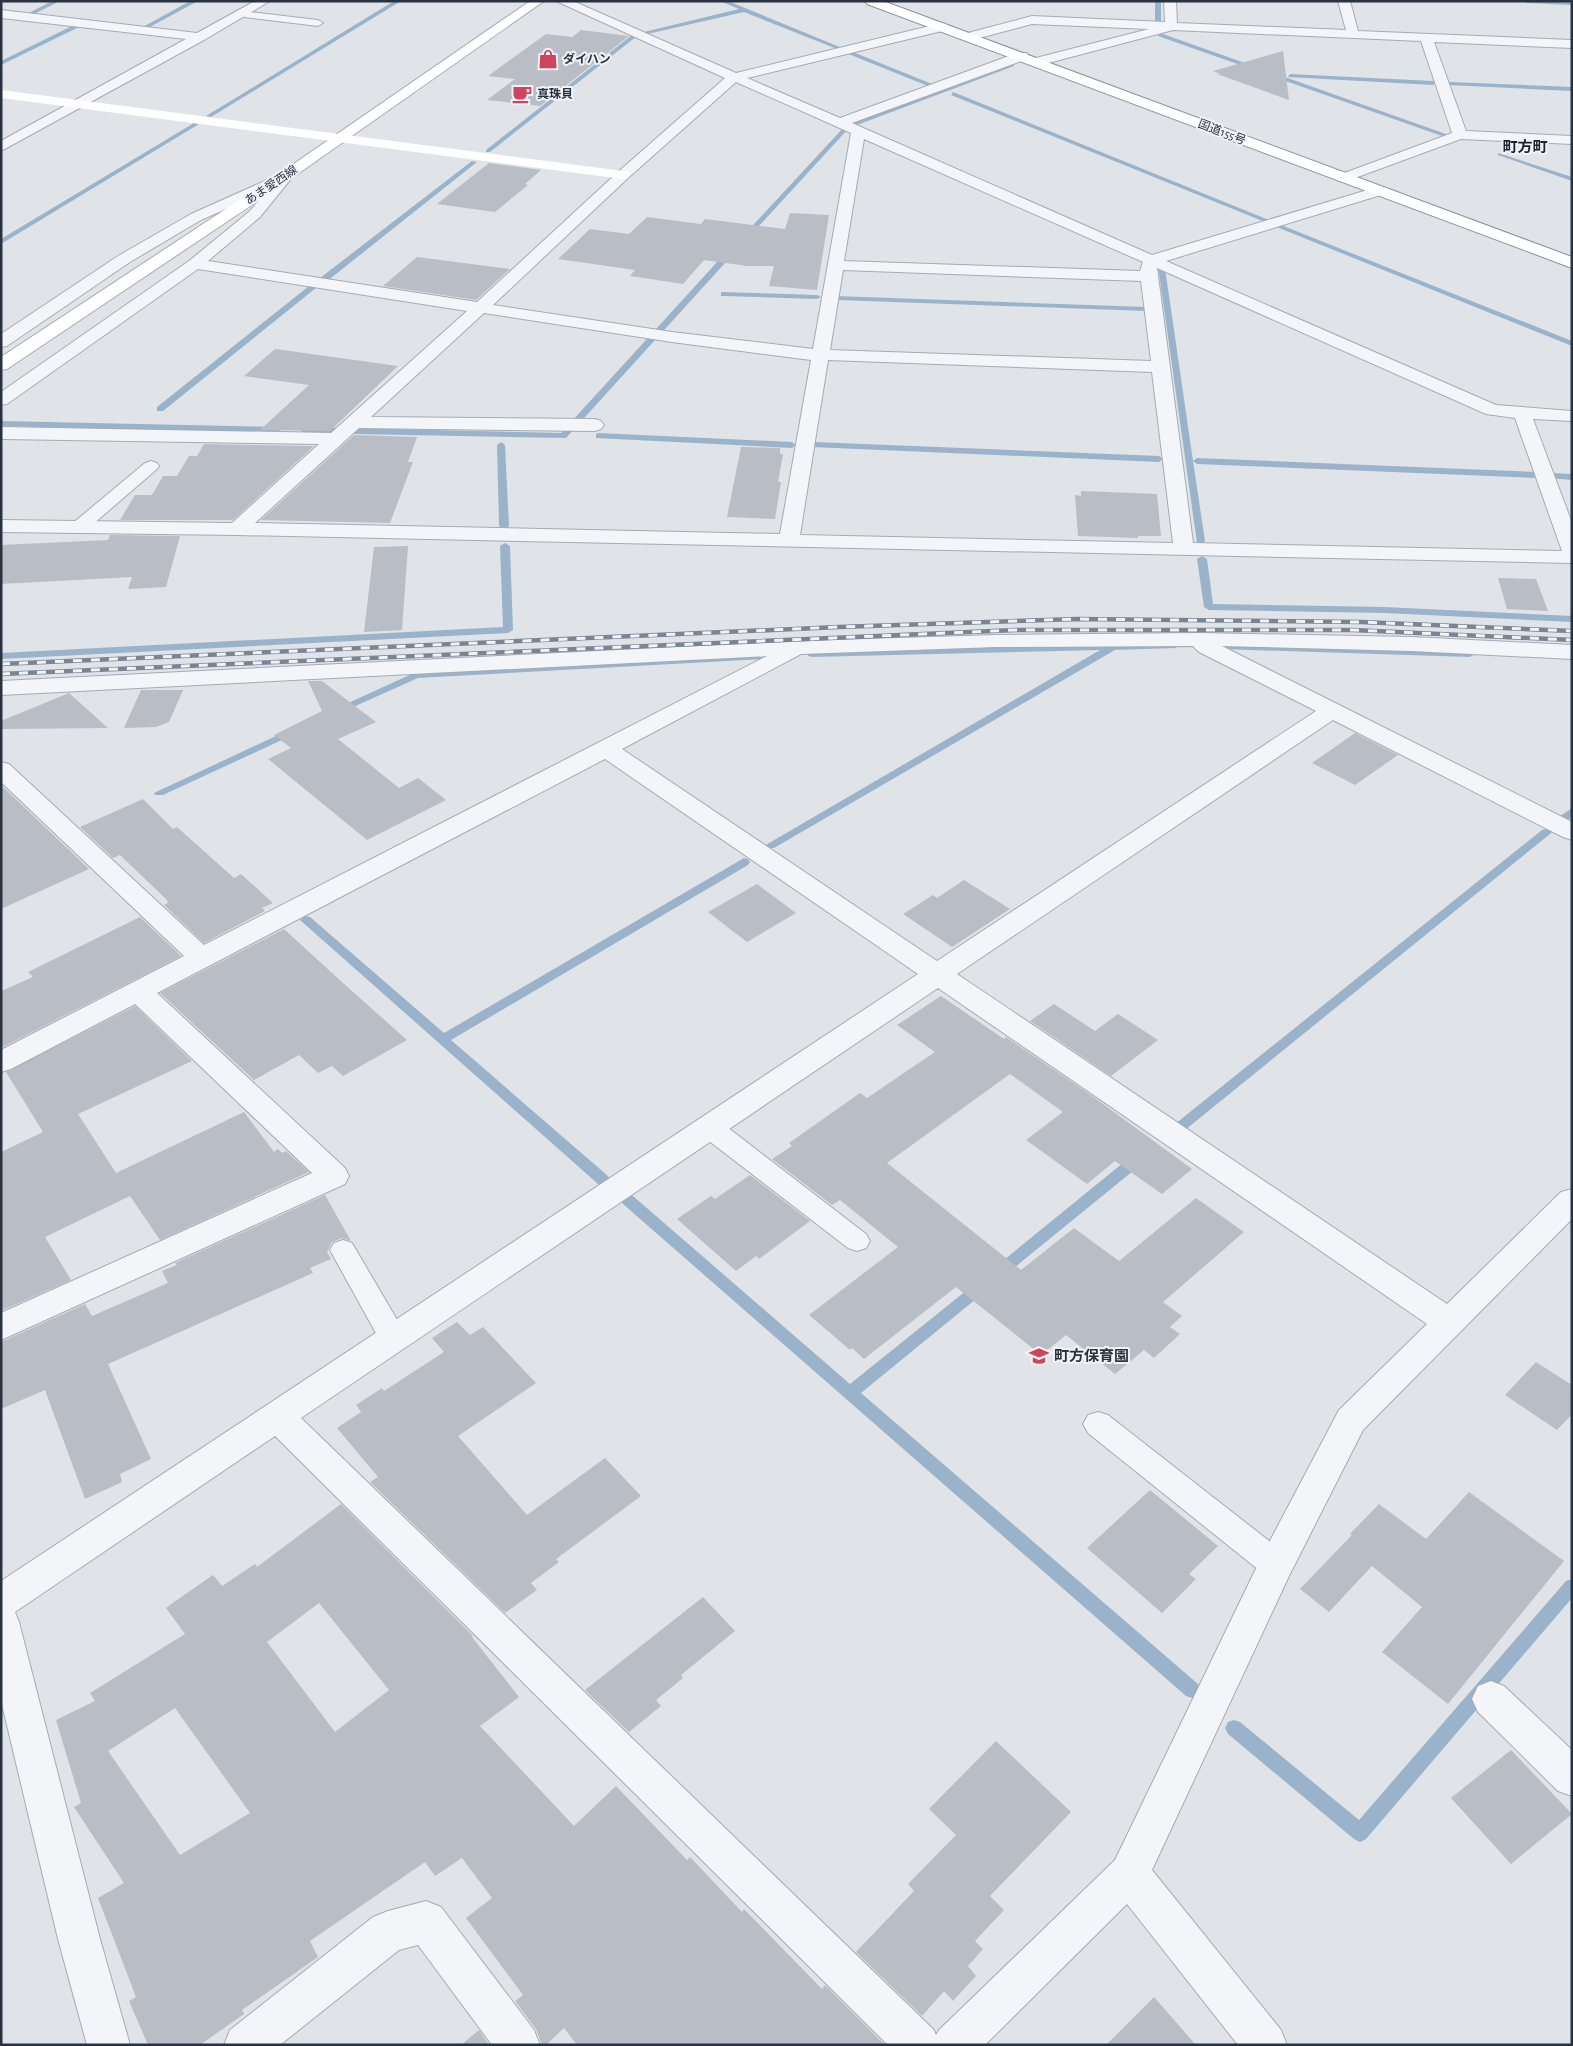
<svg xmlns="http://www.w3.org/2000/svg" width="1573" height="2046" font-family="'Alegreya Sans','Noto Sans JP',sans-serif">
  <rect width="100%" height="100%" fill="#e0e4e9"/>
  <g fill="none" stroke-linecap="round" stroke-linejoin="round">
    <path fill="#9bb3ca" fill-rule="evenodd" d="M52,1H60L32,15L27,14Z
      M190,1H198L148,28L143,27Z
      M394,1H401L211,117L206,116Z
      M720,1H728L842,48L837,49L744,12L643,35L640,33L739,9Z
      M1155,1H1161V23L1158,25L1155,23Z
      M1524,1H1572V5L1527,3Z
      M76,24L94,27L91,29L79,27L1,65V61Z
      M1160,33L1446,134L1447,135L1442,136L1158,36Z
      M632,35L637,36L490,152H486V150Z
      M848,50L932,84L933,85L928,86L846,53Z
      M1012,63L1014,66L849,128L748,238L742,237L845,126Z
      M1290,74L1433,81L1436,83L1433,85L1288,77Z
      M1450,82L1572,87V91L1448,85Z
      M953,92L1269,220L1270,221L1265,222L951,95Z
      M194,123L199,124L1,244V239Z
      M1498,153L1572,177V181L1498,155Z
      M472,161L477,162L326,282H320V278Z
      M1281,225L1572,341V346L1279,228L1278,227Z
      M729,249L736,251L566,438L304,433L300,430L304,427L561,433Z
      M1158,266L1165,268L1193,461L1197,458L1538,472L1542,475L1538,478L1197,464L1193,461L1205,541L1203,543H1197Z
      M309,286L316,288L163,411H157V407Z
      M721,292L817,295L821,297L817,299L724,296H721Z
      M835,296L1146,307L1150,309L1146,311L838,300L834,298Z
      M1,421L276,427L280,430L276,433L1,426Z
      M599,433L792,442L796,445L792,448L596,438V434Z
      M501,442L505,445L509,526L504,529L499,526L497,445Z
      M815,442L1159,456L1163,459L1159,462L812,447L811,445Z
      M1551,473L1572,474V480L1548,478L1547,476Z
      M505,543L510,546L513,630L508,633L1,659V653L503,627L500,546Z
      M1202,556L1207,559L1213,604L1384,607L1572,616V622L1384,613L1209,610L1204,607L1197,559Z
      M1173,643L1176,644V648L1115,650L774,848H766L764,846L1100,650L812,657L808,656V652L993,645Z
      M1223,644L1470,651L1475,654L1470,657L1220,649V645Z
      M760,654L765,657L764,659L418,678L342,712H334L333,710L416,672Z
      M293,728L297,729L298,731L297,733L163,795H155L154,793Z
      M1572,808V817L1566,821H1558L1556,819Z
      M1546,829L1552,832L1550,834L1185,1130H1175L1173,1127L1175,1124L1542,830Z
      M744,858L748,859L750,862L748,865L451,1040L608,1176L610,1180L608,1184L603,1185L598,1184L300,920L306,916L310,917L444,1033Z
      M1139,1153L1144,1154L1146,1158L1144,1162L1004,1276L999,1278L994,1276L992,1272L994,1268L1134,1154Z
      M628,1195L633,1196L850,1384L977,1282L982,1280L987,1282L989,1286L987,1290L861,1393L1198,1684L1201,1690L1198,1696L1192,1698L1186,1696L623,1204L621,1200L623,1196Z
      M1572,1579V1598L1366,1839L1360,1842L1354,1839L1228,1734L1225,1728L1228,1722L1234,1720L1240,1722L1359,1820L1566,1581Z"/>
  </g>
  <path fill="#b8bdc6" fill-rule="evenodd" d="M581,30L629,36L540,106L487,100L515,79L488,76L546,34L572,37Z
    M1283,51L1289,100L1217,74H1220L1213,71Z
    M489,163L541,170L525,184L528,185L495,212L437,204Z
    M790,213L829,215L817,290L769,286L774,266H747L704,260L683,284L630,276L635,270L558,259L590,229L629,234L647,217L701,224L705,219L785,229Z
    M417,257L510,269L476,300L383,286Z
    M275,349L398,366L330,431L260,430L309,385L244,376Z
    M354,435L417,437L408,462H413L390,523L261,520Z
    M204,444L314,446L233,520H120L135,495H152L163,476H177L189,456H197Z
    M741,447L780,448V454H783L778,482H781L775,519L727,517Z
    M1081,491L1157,494L1161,536H1138V538L1078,536L1075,495L1081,496Z
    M110,535L180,536L166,587L128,589L132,577L1,584V545L108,540Z
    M408,546L402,630L364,632L374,547Z
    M1498,578L1536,579L1548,611L1507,609Z
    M308,681H322L376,722L338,739L399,788L418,778L446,800L367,840L268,759L291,748L274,735L322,711Z
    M141,690H183L169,722L156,727L124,728Z
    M69,693L108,728L1,729V721Z
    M1355,733L1398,755L1355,785L1312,763Z
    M1,785L89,869L1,909Z
    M143,799L173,829L177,827L234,878L241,874L273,903L262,908L265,911L204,943L164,905L168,903L167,900L120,855L113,858L80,827Z
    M964,880L1010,909L952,947L903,914L933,895L937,898Z
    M757,884L796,913L747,942L708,912Z
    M140,917L181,956L1,1048V991L33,977L28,972Z
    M284,929L343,983L407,1040L343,1076L332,1066L318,1073L299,1055L254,1080L160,993Z
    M941,996L1004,1039L1006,1037L1088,1093L1192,1169L1162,1194L1115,1161L1087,1184L1026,1140L1063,1112L1010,1074L887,1163L1021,1270L1074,1228L1119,1261L1196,1198L1244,1232L1163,1302L1182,1316L1170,1327L1180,1334L1154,1358L1144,1350L1115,1374L1066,1335L1041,1355L956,1287L864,1359L852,1348L850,1350L809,1315L898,1247L840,1200L832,1205L772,1159L792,1146L789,1143L860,1093L867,1098L935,1052L897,1025Z
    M1054,1004L1095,1031L1118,1014L1158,1040L1111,1076L1030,1021Z
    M135,1006L192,1061L78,1114L116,1173L244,1112L274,1152L278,1149L282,1153L286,1151L309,1172L160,1240L130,1196L45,1237L71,1280L1,1311V1152L43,1132L6,1072Z
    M750,1175L810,1221L759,1259L756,1256L736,1271L677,1219L711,1196L715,1199Z
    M325,1195L351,1241L342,1238L332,1242L327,1252L331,1259L310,1268L313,1273L108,1364L151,1459L120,1474L122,1482L85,1499L45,1390L1,1409V1342L85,1304L92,1316L168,1283L162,1271L177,1265L175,1263Z
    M457,1322L470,1335L483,1327L536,1383L458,1436L527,1515L605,1458L641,1496L556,1559L559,1562L531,1583L537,1590L505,1613L370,1482L378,1477L337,1428L361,1412L356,1405L382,1388L384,1391L444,1352L432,1338Z
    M1536,1362L1572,1385V1414L1557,1430L1505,1395Z
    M1150,1490L1218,1546L1189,1574L1196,1579L1162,1613L1087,1548Z
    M1469,1492L1564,1561L1448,1704L1382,1652L1422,1607L1372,1566L1329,1612L1300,1589L1352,1535L1350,1534L1379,1504L1426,1539Z
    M341,1504L473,1636L472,1637L519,1697L480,1726L574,1826L616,1786L687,1860L690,1857L742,1912L744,1909L822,1989L825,1985L885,2045H577L564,2028L546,2045H542L536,2029L515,2001L523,1995L466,1918L492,1898L462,1858L435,1876L425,1862L310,1941L318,1957L242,2010L244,2014L200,2045H148L129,2001L136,1997L98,1898L124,1883L74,1807L81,1803L56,1720L95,1701L90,1693L185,1634L166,1608L174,1602L213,1575L222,1586L255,1564L257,1567ZM319,1603L389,1690L335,1732L267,1642ZM175,1708L250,1813L180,1855L108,1751Z
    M703,1597L735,1631L681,1675L683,1678L656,1700L661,1706L629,1732L585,1690Z
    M996,1741L1071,1812L990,1896L1004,1910L975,1941L983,1949L968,1966L976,1976L953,2001L944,1991L922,2016L856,1952L914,1891L908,1884L956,1835L929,1809Z
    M1511,1750L1572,1814L1511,1864L1451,1798Z
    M1154,1997L1196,2045H1106Z
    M479,2030L489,2045H461Z"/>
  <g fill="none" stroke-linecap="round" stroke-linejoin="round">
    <defs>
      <path id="lane" d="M240,11L318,20L323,23L318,26L236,16L235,14L236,12Z
        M151,461L157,463L159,466L157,469L85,531L79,532L73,531L70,527L73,523L145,463Z
        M709,1118L718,1120L866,1234L870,1241L866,1248L857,1251L848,1248L700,1134L696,1127L700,1120Z
        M343,1240L352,1243L403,1330L407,1338L403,1346L393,1349L383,1346L330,1250L334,1243Z
        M1098,1412L1108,1415L1287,1555L1291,1565L1287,1575L1276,1579L1265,1575L1088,1433L1083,1424L1088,1415Z"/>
      <path id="street" d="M255,1H270L204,40L1,151V141L186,39L1,18V10L197,33Z
        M556,1H573L736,73L942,23L946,24L948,27L946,30L747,78L840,118L1017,53H1027L1028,56L1027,59L852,123L1152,255L1374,188H1384L1386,191L1384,194L1166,261L1496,405L1572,411V421L1533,419L1572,523V563L237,535L1,532V520L232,523L319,444L1,439V427L331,433L467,311L198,269L7,404L1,405V392L189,261L250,211L266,191L201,220L130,262L7,346L1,347V334L118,256L191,214L287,171L292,172L294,175L260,217L208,261L477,302L618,172L725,78ZM736,82L851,133L813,349L672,332L493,305L628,178ZM864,139L1143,262L1140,271L844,261ZM1157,268L1486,414L1515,418L1562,551L1193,543ZM843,270L1141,281L1151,361L830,350ZM484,313L672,342L811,360L780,534L255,523L359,428L595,431L601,429L604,425L601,421L595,419L371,417ZM828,360L1152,372L1173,543L800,535Z
        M1164,1H1176L1177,23L1346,30L1338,1H1350L1358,31L1572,40V48L1434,42L1466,131L1572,136V144L1461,139L1344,182L1339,181L1337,178L1339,175L1452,133L1421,41L1173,30L1037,66L1032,65L1031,62L1032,59L1149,29L1032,24L968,41L962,37L964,34L1032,16L1165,22Z
        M1199,633L1411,637L1572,645V659L1411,651L1222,646L1572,822V840L1563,837L1333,720L957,974L1447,1304L1561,1192L1572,1189V1219L1363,1430L1289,1576L1152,1870L1281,2030L1287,2045H1238L1127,1904L985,2045H888L275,1436L15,1612L19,1622L100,1939L130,2045H87L58,1939L1,1700V1581L918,974L605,759L157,993L345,1168L349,1176L345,1184L1,1340V1313L312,1173L135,1004L11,1069L1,1072V1050L184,956L1,782V762L9,764L204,945L767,656L1,695V681L800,641L996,635ZM1193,646L1199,652L1316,711L937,961L622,749L801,654L996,647ZM938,988L1427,1324L1339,1410L1263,1554L1115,1860L939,2030L936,2035L934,2030L301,1418Z
        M1491,1681L1504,1686L1572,1750V1796L1558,1791L1478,1712L1472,1699L1478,1686Z
        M426,1901L441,1907L534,2030L540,2045H492L418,1945L399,1950L280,2045H224L230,2030L373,1917L388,1911Z"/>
      <path id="primary" d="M530,1H544L292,178L7,369L1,370V357L282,172Z"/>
      <path id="highway" d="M865,1H883L1572,257V268L867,4Z"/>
    </defs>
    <use href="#lane" stroke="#a5abb3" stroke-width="2"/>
    <use href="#street" stroke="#a5abb3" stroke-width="2"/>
    <use href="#primary" stroke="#a0a9b5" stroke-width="2"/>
    <use href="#highway" stroke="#8892a0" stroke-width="2"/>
    <use href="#lane" fill="#f3f5f8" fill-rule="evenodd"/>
    <use href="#street" fill="#f3f5f8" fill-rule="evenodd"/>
    <path fill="#fff" fill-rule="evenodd" d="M1,90L623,171L628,172L630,175L628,178L623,179L1,98Z"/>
    <use href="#primary" fill="#fff" fill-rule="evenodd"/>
    <use href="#highway" fill="#fff" fill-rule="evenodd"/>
    <defs>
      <path id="rail" d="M1,664L839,627L1077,619L1361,622L1572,631
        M1,674L1016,630H1353L1572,640"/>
    </defs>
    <use href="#rail" stroke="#7a8493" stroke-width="4.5"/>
    <use href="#rail" stroke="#f0f3f7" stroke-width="3" stroke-dasharray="9" stroke-linecap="butt"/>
  </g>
  <defs>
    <symbol id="shop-bare" viewBox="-9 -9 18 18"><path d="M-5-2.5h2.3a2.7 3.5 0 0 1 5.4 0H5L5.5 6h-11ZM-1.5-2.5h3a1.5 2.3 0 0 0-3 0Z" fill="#d0445d" stroke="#f0f3f7" stroke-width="2.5" paint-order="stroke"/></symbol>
    <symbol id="cafe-bare" viewBox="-9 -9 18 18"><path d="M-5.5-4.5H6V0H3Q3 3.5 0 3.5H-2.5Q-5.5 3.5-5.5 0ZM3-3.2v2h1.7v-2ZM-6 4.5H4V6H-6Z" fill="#d0445d" stroke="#f0f3f7" stroke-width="2.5" paint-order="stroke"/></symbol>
    <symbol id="school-bare" viewBox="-9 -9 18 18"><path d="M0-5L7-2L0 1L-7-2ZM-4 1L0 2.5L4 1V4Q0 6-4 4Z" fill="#d0445d" stroke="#f0f3f7" stroke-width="2.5" paint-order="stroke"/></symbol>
  </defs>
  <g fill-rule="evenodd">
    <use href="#shop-bare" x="534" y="45" width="28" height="28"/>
    <use href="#cafe-bare" x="508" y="80" width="28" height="28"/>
    <use href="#school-bare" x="1025" y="1342" width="28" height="28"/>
  </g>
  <g text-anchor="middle" stroke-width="4" stroke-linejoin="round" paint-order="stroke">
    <g font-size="12" font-weight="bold" fill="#293241" stroke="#f0f3f7" text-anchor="start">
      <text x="563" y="63">ダイハン</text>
      <text x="537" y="98">真珠貝</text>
    </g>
    <g font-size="12" fill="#293241" stroke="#f0f3f7">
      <text transform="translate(1222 132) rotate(21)" y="4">国道155号</text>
      <text transform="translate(271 185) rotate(-34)" y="4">あま愛西線</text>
    </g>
    <g font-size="15" font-weight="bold" fill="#1b2332" stroke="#f0f3f7">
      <text x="1525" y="152">町方町</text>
    </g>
    <g font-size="15" font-weight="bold" fill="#293241" stroke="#f0f3f7" text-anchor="start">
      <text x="1054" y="1361">町方保育園</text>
    </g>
  </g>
  <rect width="1573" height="2046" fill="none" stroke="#293241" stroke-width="5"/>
</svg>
